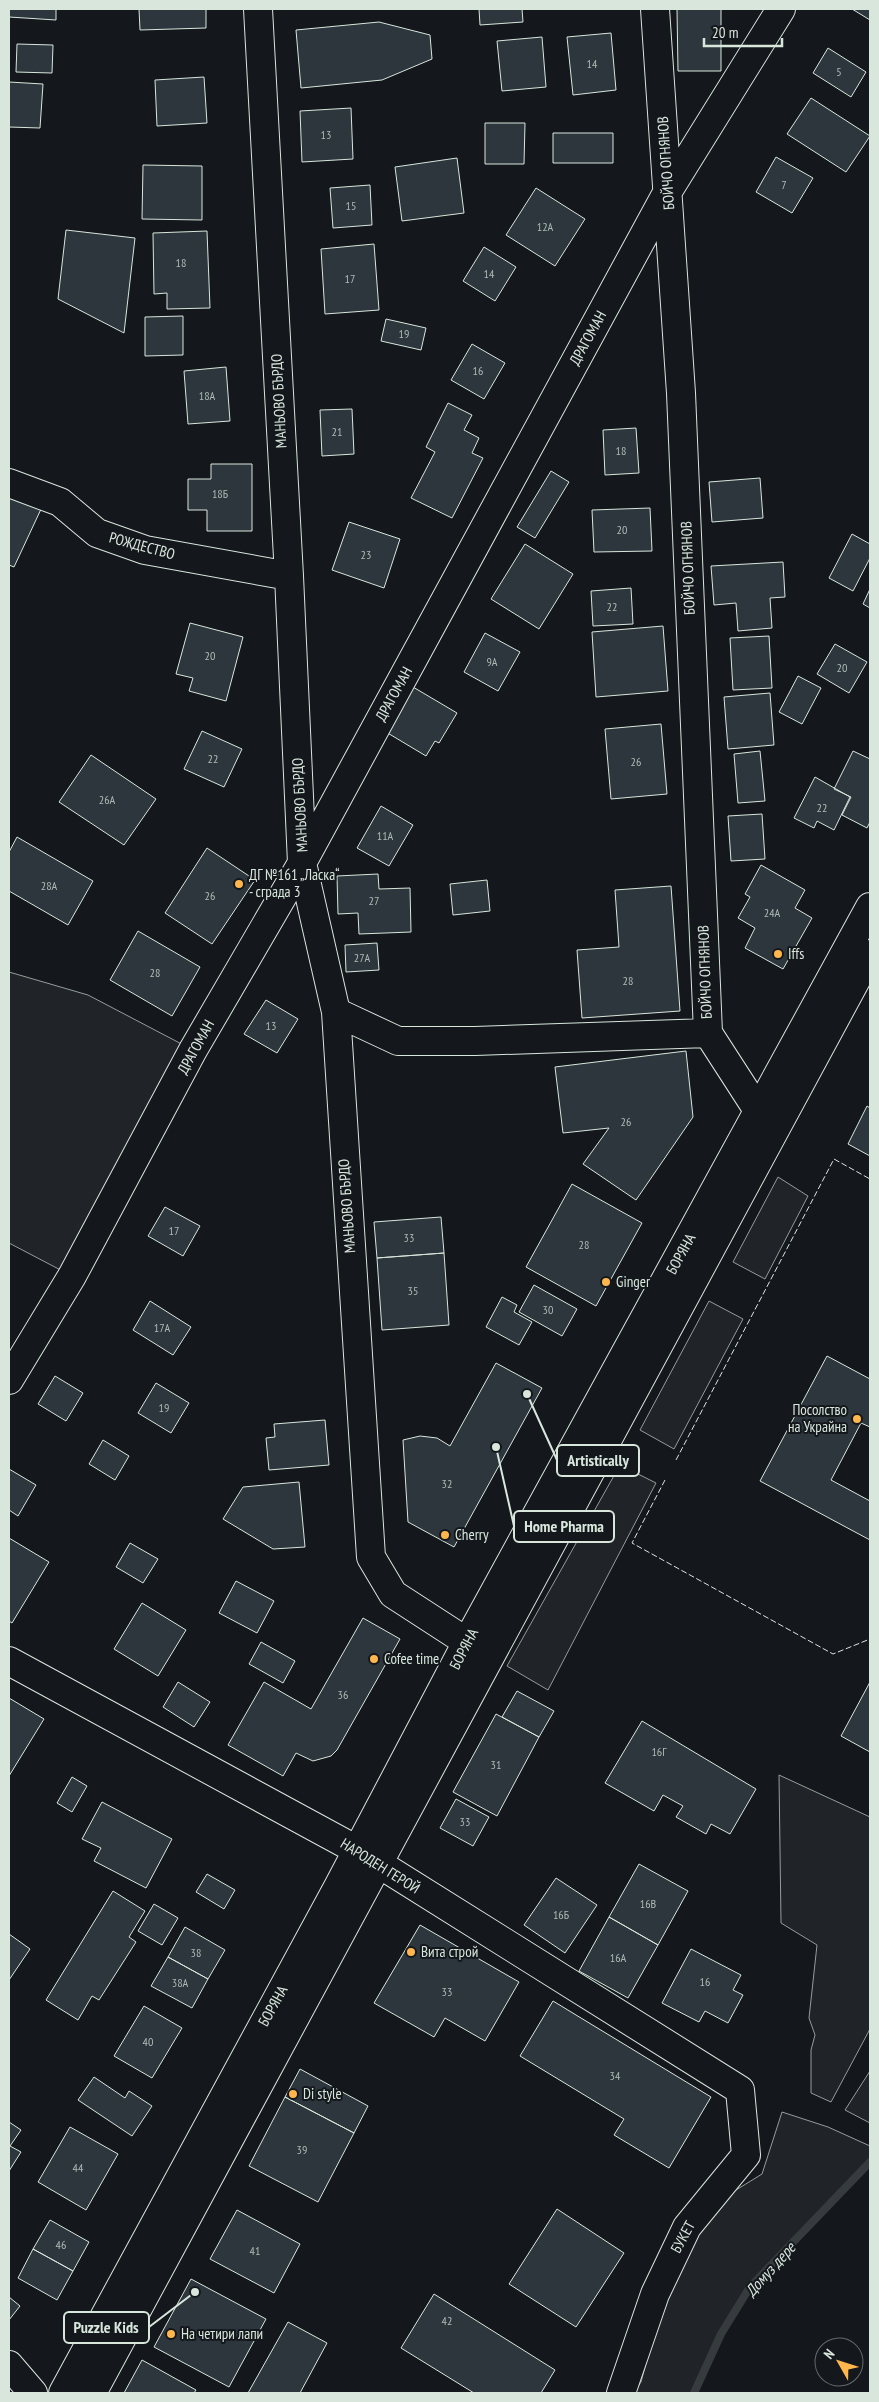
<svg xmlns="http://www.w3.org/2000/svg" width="879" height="2402" font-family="'PT Sans Narrow',sans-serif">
  <rect width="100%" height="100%" fill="#14181c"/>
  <path fill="#202428" stroke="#939e99" d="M9,972L88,995L193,1050L72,1276L9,1243Z
    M778,1177L808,1196L765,1279L733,1262Z
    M709,1301L743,1319L674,1449L640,1430Z
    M620,1465L656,1483L548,1690L507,1666Z
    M779,1775L870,1817V2029L831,2102L811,2093V2050L815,2035L809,2018L817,1945L781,1923Z
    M870,2071V2123L845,2110Z
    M782,2112L828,2127L870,2146V2166L750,2287L721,2334L694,2393H634L641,2382L663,2300L695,2230L728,2195L762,2174Z"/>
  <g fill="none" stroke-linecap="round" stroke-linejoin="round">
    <path stroke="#363b3e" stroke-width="8" d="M694,2393L721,2334L750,2287L870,2162"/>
  </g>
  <path fill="#2c363c" stroke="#d8e6dc" d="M9,9H56V20L9,17Z
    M139,9H206V28L140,30Z
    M479,9H522L523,22L480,25Z
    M677,9H721V71H678Z
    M852,9H870V20Z
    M379,22L430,35L432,59L382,80L301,88L296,30Z
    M611,33L616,90L573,95L567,37Z
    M542,37L546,87L502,91L497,41Z
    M17,44L53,45L52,73L16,72Z
    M828,48L866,72L851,97L813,73Z
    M204,77L207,123L157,126L155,80Z
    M9,82L43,84L40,128L9,127Z
    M811,98L870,136L846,172L787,134Z
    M351,108L353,159L302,162L300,111Z
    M485,123H525L524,164H485Z
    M553,133H613V163H553Z
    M776,157L813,178L792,213L756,192Z
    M457,158L464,213L402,221L395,167Z
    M143,165L202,166V220L142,219Z
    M370,185L372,225L333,228L330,188Z
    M536,188L585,219L555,266L506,235Z
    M66,230L135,238L124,333L58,299Z
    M207,231L210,308L167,309V293L154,294L153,233Z
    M374,244L379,310L325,314L321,249Z
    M484,247L516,267L495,301L463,281Z
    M183,316V355L145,356V317Z
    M386,319L426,328L421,350L381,341Z
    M472,344L505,363L484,399L451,380Z
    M226,367L230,421L188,424L184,371Z
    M448,403L472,415L464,430L479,438L472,453L483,458L452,518L411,498L435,452L426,447Z
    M352,409L354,454L322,456L320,410Z
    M636,428L639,473L605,475L603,430Z
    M211,464H252V531H207V510H188V479H211Z
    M551,471L569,482L535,538L517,527Z
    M760,478L763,518L712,522L709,482Z
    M9,491L42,507L14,567L9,565Z
    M650,508L652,551L594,552L592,510Z
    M349,522L400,539L384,588L332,570Z
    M852,534L870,544V558L853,591L829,578Z
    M525,544L573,574L539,629L491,599Z
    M783,562L785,597L770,598L772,628L738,631L736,603L714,605L711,566Z
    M631,588L633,624L593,626L591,591Z
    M870,589V608L863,604Z
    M190,623L243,637L226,701L189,691L193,678L176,674Z
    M663,626L668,691L596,697L592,632Z
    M485,633L520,652L498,691L464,672Z
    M769,636L772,688L733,690L730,638Z
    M835,644L867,662L849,693L817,674Z
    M798,676L821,688L802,724L779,712Z
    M413,687L457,713L439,743L435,741L426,756L386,732Z
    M770,693L774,745L728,749L724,697Z
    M661,724L667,794L611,799L605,729Z
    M202,731L242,749L224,787L184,769Z
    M760,751L765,801L738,803L734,754Z
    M853,751L870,759V822L867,828L842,815L851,797L834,789Z
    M91,755L156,799L124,845L59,802Z
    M815,777L850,797L834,830L817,821L814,828L794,818Z
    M381,806L413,825L389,866L357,848Z
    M762,814L765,859L731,861L728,816Z
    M17,837L93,881L68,925L9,891V852Z
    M207,848L255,880L212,944L165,913Z
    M761,865L805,890L795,908L812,918L783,969L745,948L755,928L738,918L750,897L745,894Z
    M378,874L379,889L410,888L411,932L359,934L358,913L338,914L337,876Z
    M487,880L490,911L453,915L450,884Z
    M671,886L680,1011L582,1018L577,950L619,947L615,890Z
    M138,931L200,967L172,1016L110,980Z
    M377,943L379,970L346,972L345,945Z
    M266,1000L298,1019L277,1053L244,1034Z
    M686,1051L693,1117L636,1200L583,1164L609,1128L563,1133L555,1067Z
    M867,1106L870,1108V1156L848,1144Z
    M572,1184L642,1223L596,1306L526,1267Z
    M165,1207L200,1226L183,1256L148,1236Z
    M441,1217L444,1253L377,1258L374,1222Z
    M444,1253L449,1325L382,1330L377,1258Z
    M534,1285L577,1309L562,1336L519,1312Z
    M502,1297L517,1305L514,1312L532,1322L519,1345L486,1327Z
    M150,1301L191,1327L173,1355L133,1330Z
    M827,1356L870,1379V1427L861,1423L831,1480L870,1501V1540L760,1481Z
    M496,1363L542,1388L454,1547L408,1522L403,1440L420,1436L437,1438L450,1446Z
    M55,1376L83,1393L66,1421L38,1404Z
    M156,1383L189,1403L171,1433L138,1413Z
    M325,1420L329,1465L269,1470L266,1438L275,1437L274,1424Z
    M103,1440L129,1456L115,1480L89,1464Z
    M9,1469L36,1485L18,1516L9,1510Z
    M299,1482L305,1547L273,1549L223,1519L243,1487Z
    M9,1538L49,1562L12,1623L9,1621Z
    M130,1543L158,1559L143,1583L116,1567Z
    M236,1581L274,1601L257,1633L219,1613Z
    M142,1603L186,1630L158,1676L114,1649Z
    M363,1618L400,1639L337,1750L331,1756L313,1761L296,1753L283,1776L228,1745L264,1682L311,1709Z
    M261,1642L295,1661L283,1683L249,1664Z
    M178,1682L210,1702L194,1727L163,1707Z
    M870,1682V1752L841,1736Z
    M517,1691L554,1711L539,1737L502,1717Z
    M9,1698L44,1719L9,1776Z
    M496,1714L539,1737L497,1816L453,1792Z
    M642,1721L756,1789L730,1834L711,1824L706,1834L676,1817L683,1806L663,1795L654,1811L605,1783Z
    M72,1777L87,1786L72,1812L57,1803Z
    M456,1799L489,1817L473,1846L440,1828Z
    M102,1802L172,1839L146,1888L94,1861L101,1848L82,1839Z
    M639,1864L688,1891L658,1945L609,1917Z
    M207,1874L235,1890L224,1909L196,1892Z
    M556,1878L597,1905L565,1953L524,1925Z
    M113,1891L145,1911L129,1937L136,1942L99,2000L92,1996L78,2020L46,2000Z
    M154,1904L178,1918L162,1945L138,1931Z
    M609,1917L658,1945L628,1998L579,1971Z
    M420,1925L519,1982L485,2041L445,2018L434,2037L374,2003Z
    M185,1927L225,1950L208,1979L168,1957Z
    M9,1934L30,1949L9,1980Z
    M691,1949L741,1975L733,1990L743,1995L728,2023L705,2011L699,2022L662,2003Z
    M168,1957L208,1979L192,2008L151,1986Z
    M553,2001L711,2097L669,2168L614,2135L624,2119L520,2056Z
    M144,2006L182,2028L152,2078L114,2056Z
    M300,2069L368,2106L354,2133L285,2097Z
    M94,2077L125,2098L129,2091L152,2106L132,2136L78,2100Z
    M285,2097L354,2133L318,2202L249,2166Z
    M9,2122L21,2130L10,2146L21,2152L9,2171Z
    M70,2127L118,2154L86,2210L38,2182Z
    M557,2209L624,2253L576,2327L509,2284Z
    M237,2210L300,2244L274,2293L210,2259Z
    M50,2220L89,2242L73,2271L33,2249Z
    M33,2249L73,2271L57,2300L18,2278Z
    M191,2279L266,2319L229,2387L154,2347Z
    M434,2294L555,2370L541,2393H474L401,2348Z
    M9,2297L20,2306L9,2320Z
    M288,2322L327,2343L300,2393H248Z
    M142,2360L196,2390L194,2393H124Z"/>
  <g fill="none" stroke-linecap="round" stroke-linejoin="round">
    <defs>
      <path id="minor" d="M258,9L289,576L302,863L336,1012L371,1557L393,1594L467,1642
        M655,9L681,393L708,1033L759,1112
        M9,483L60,502L97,533L145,550L289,576
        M336,1012L398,1041H475L708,1033
        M9,1380L72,1276L193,1050L302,863L668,191L781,9
        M9,1661L357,1850L740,2090L746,2155L687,2227L655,2294L621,2393
        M9,2365L33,2393
        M63,2393L338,1887L467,1642L870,907
        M92,2393L870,954"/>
    </defs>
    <use href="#minor" stroke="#d8e6dc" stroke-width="30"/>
    <use href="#minor" stroke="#14181c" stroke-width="28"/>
    <path stroke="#d8e6dc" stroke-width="1" stroke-dasharray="6 2.5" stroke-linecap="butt" d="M676,1460L834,1159L870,1179
      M665,1480L632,1543L833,1654L870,1639"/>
  </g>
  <g fill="#ffb74d" stroke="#14181c" stroke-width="2">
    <circle cx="239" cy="884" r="5"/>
    <circle cx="778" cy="954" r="5"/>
    <circle cx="606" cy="1282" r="5"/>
    <circle cx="857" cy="1419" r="5"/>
    <circle cx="445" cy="1535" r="5"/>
    <circle cx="374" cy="1659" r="5"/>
    <circle cx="411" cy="1952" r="5"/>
    <circle cx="293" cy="2094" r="5"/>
    <circle cx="171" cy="2334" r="5"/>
  </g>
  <g text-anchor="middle" stroke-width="4" stroke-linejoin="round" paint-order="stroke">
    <g font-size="12" fill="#adbab4">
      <text x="592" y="68">14</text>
      <text x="839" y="76">5</text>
      <text x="326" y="139">13</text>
      <text x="784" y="189">7</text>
      <text x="351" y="210">15</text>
      <text x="545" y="231">12А</text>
      <text x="181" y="267">18</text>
      <text x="489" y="278">14</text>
      <text x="350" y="283">17</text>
      <text x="404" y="338">19</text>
      <text x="478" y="375">16</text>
      <text x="207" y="400">18А</text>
      <text x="337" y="436">21</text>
      <text x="621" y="455">18</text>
      <text x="220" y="498">18Б</text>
      <text x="622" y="534">20</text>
      <text x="366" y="559">23</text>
      <text x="612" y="611">22</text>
      <text x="210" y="660">20</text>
      <text x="492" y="666">9А</text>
      <text x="842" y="672">20</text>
      <text x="213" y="763">22</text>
      <text x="636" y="766">26</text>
      <text x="107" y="804">26А</text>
      <text x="822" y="812">22</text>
      <text x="385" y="840">11А</text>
      <text x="49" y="890">28А</text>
      <text x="210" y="900">26</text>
      <text x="374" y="905">27</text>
      <text x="772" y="917">24А</text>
      <text x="362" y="962">27А</text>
      <text x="155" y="977">28</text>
      <text x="628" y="985">28</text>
      <text x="271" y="1030">13</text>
      <text x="626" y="1126">26</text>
      <text x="174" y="1235">17</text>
      <text x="409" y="1242">33</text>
      <text x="584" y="1249">28</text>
      <text x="413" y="1295">35</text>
      <text x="548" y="1314">30</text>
      <text x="162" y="1332">17А</text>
      <text x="164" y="1412">19</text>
      <text x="447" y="1488">32</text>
      <text x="343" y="1699">36</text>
      <text x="659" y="1756">16Г</text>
      <text x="496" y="1769">31</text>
      <text x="465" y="1826">33</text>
      <text x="648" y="1908">16В</text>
      <text x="561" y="1919">16Б</text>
      <text x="196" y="1957">38</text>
      <text x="618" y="1962">16А</text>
      <text x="705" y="1986">16</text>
      <text x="180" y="1987">38А</text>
      <text x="447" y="1996">33</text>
      <text x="148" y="2046">40</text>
      <text x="615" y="2080">34</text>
      <text x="302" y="2154">39</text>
      <text x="78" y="2172">44</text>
      <text x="61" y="2249">46</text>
      <text x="255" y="2255">41</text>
      <text x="447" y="2325">42</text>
    </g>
    <g font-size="15" fill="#d8e6dc" stroke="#14181c">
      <text transform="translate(666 163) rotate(-94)" y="5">БОЙЧО ОГНЯНОВ</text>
      <text transform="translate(588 338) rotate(-61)" y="5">ДРАГОМАН</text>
      <text transform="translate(279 401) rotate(-93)" y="5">МАНЬОВО БЪРДО</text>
      <text transform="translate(142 546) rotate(15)" y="5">РОЖДЕСТВО</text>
      <text transform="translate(688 568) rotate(-92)" y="5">БОЙЧО ОГНЯНОВ</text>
      <text transform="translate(394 694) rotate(-61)" y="5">ДРАГОМАН</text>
      <text transform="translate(300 805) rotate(-93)" y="5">МАНЬОВО БЪРДО</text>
      <text transform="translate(705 972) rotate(-92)" y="5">БОЙЧО ОГНЯНОВ</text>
      <text transform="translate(196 1047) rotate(-61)" y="5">ДРАГОМАН</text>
      <text transform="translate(347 1206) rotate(-94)" y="5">МАНЬОВО БЪРДО</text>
      <text transform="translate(681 1254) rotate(-61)" y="5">БОРЯНА</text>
      <text transform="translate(464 1649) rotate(-62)" y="5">БОРЯНА</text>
      <text transform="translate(380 1866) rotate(32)" y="5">НАРОДЕН ГЕРОЙ</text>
      <text transform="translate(273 2006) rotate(-61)" y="5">БОРЯНА</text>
      <text transform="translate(683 2237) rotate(-61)" y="5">БУКЕТ</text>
    </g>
    <g font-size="15" fill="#d8e6dc" stroke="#14181c" text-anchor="start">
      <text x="249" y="880">ДГ №161 „Ласка“<tspan x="249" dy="17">- сграда 3</tspan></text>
      <text x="788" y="959">Iffs</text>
      <text x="616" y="1287">Ginger</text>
      <text x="847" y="1415" text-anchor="end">Посолство<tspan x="847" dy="17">на Украйна</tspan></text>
      <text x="455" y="1540">Cherry</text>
      <text x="384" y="1664">Cofee time</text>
      <text x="421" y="1957">Вита строй</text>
      <text x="303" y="2099">Di style</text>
      <text x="181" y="2339">На четири лапи</text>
    </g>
    <g font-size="16" font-style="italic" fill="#d8e6dc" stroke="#14181c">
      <text transform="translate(770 2269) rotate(-48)" y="6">Домуз дере</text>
    </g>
  </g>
  <path fill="none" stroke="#d8e6dc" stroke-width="2" d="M527 1394L557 1460M496 1447L514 1526M195 2292L149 2327"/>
  <g fill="#d8e6dc" stroke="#14181c" stroke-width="2">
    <circle cx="527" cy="1394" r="5"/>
    <circle cx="496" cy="1447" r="5"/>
    <circle cx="195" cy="2292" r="5"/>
  </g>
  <g fill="#14181c" stroke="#d8e6dc" stroke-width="2">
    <rect x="557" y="1445" width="82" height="31" rx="5"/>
    <rect x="514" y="1511" width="100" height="31" rx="5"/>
    <rect x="64" y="2312" width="85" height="31" rx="5"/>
  </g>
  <g font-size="16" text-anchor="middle" font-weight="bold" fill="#d8e6dc">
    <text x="598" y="1466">Artistically</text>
    <text x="564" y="1532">Home Pharma</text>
    <text x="106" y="2333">Puzzle Kids</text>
  </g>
  <rect width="879" height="2402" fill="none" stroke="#d8e6dc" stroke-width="20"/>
  <g transform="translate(839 2362) rotate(309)"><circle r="24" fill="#14181c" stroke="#626a69"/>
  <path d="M0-4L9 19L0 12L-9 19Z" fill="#ffb74d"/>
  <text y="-8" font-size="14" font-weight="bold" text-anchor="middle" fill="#d8e6dc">N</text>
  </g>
  <path d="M704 38v8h78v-8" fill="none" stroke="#d8e6dc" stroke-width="2.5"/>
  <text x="712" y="38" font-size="15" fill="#d8e6dc" stroke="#14181c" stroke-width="4" paint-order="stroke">20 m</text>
</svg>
